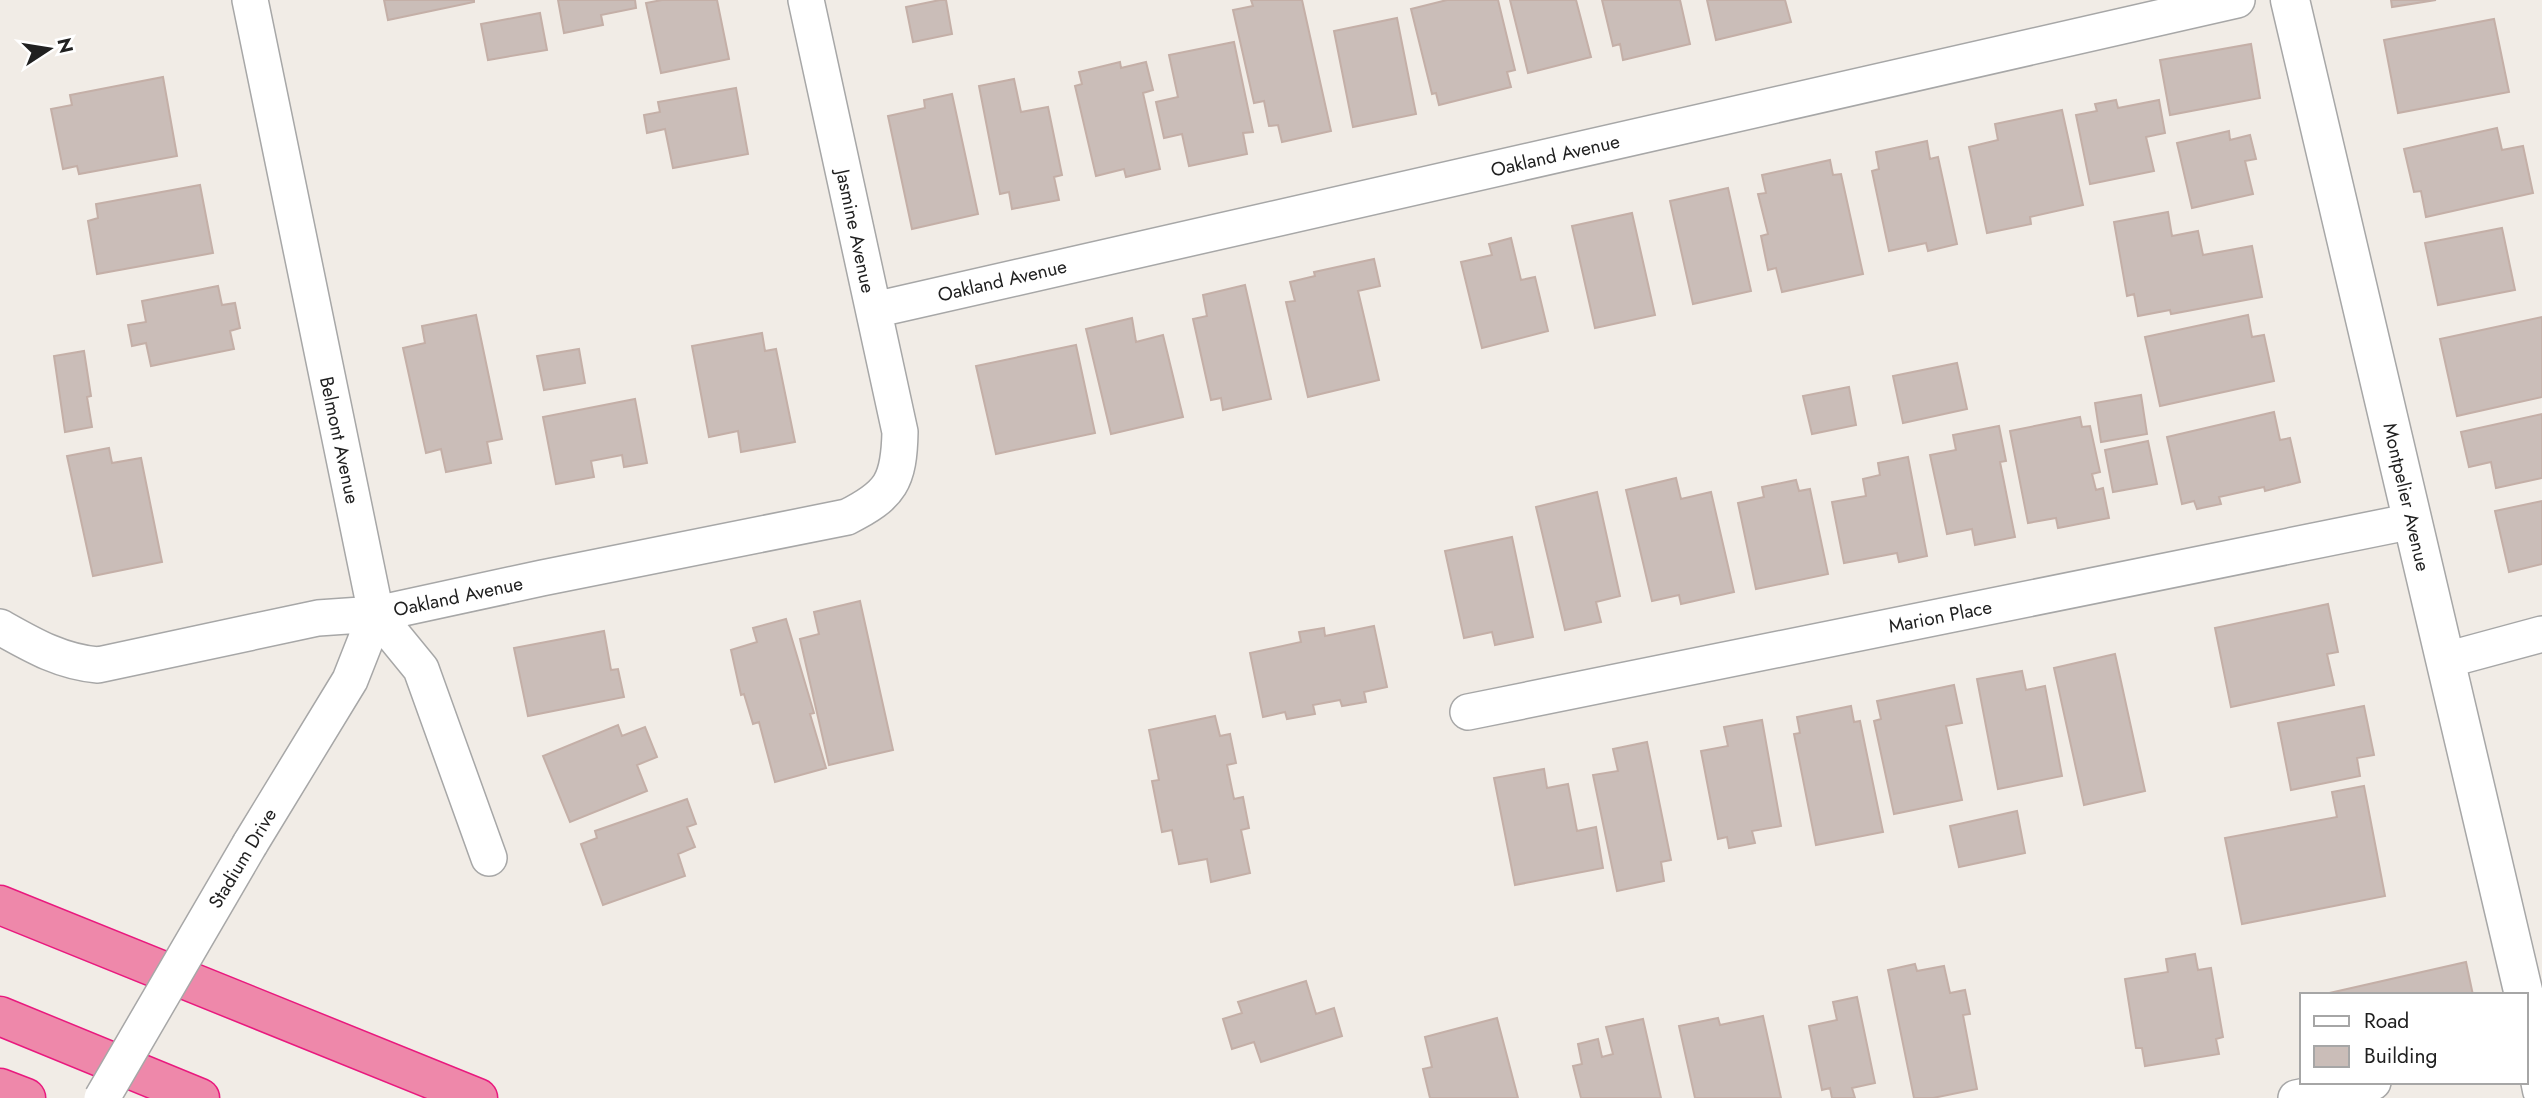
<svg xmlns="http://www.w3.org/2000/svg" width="2542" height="1098" font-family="Jost,sans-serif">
  <rect width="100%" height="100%" fill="#f1ece6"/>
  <path fill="#cabdb8" stroke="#c4afa7" stroke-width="2" d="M384,0H474V2L388,20Z
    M558,0H635L636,8L601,15L603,25L564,33Z
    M662,0H717L729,59L661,73L646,3Z
    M940,0H946L952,34L913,42L906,7Z
    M1251,0H1302L1331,131L1282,142L1278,125L1269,126L1264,101L1254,103L1233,10L1253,6Z
    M1447,0H1498L1515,70L1507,72L1511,87L1439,105L1436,93L1432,94L1411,9Z
    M1510,0H1576L1591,57L1528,73Z
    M1602,0H1680L1690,44L1623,60L1620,44L1613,46Z
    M1707,0H1785L1791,22L1716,40Z
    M2391,0H2436L2392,7Z
    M540,13L547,50L488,60L481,24Z
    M1397,18L1416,114L1353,127L1334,31Z
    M2494,19L2509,92L2398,113L2384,40Z
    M1234,42L1253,132L1243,133L1247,154L1189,166L1182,134L1164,138L1156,102L1178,97L1169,55Z
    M2251,44L2260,98L2170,115L2160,60Z
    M1120,62L1121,68L1146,62L1153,90L1143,93L1160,169L1126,177L1124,169L1096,176L1075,86L1082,84L1079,72Z
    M163,77L177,156L79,174L77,166L63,169L51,109L72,105L70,95Z
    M1014,79L1021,112L1048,107L1062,175L1054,177L1059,200L1012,209L1009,192L1000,194L979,86Z
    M736,88L748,154L673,168L665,129L647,133L644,115L660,112L658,102Z
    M952,94L978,214L912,229L888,116L925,108L924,100Z
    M2116,100L2118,108L2159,100L2165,133L2146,137L2154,171L2090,184L2076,115L2097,111L2095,104Z
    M2062,110L2083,205L2030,217L2031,224L1987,233L1969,147L1998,140L1995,124Z
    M2497,128L2502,150L2523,146L2533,193L2426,217L2421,191L2414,192L2404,149Z
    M2229,131L2230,140L2250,135L2256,159L2245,161L2253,194L2192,208L2177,143Z
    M1927,141L1930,159L1938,157L1957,244L1928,251L1926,243L1889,251L1872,171L1879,169L1876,152Z
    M1830,160L1833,175L1841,174L1863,274L1782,292L1776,268L1768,270L1761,236L1768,234L1758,194L1766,193L1762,175Z
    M200,185L213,253L97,274L88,221L98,218L96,204Z
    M1728,188L1751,291L1693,304L1670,201Z
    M2168,212L2172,236L2198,231L2203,255L2252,246L2262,297L2171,314L2170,310L2138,316L2134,294L2127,296L2114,222Z
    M1632,213L1655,315L1595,328L1572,226Z
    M2502,228L2515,290L2438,305L2425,243Z
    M1511,238L1521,280L1535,277L1548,331L1482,348L1461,262L1492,255L1489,244Z
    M1374,259L1380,286L1358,291L1379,380L1308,397L1286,302L1295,301L1290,282L1315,276L1314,272Z
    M1245,285L1271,399L1223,410L1221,398L1211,400L1193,319L1207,316L1203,295Z
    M218,286L222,305L235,303L240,328L230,331L234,349L151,366L146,343L132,346L128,325L146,322L142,301Z
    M476,315L502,439L487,442L491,463L446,472L441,449L426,453L403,348L425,343L422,326Z
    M2248,315L2252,337L2264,335L2274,381L2160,406L2145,337Z
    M2542,317V397L2457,416L2440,339Z
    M1132,318L1136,342L1163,335L1183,417L1111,434L1086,329Z
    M762,333L765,351L776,349L795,442L741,452L738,431L709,437L692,346Z
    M1076,345L1095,433L996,454L976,366Z
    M579,349L585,383L544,390L537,356Z
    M84,351L91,396L87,397L92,427L65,432L54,356Z
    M1957,363L1967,409L1903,423L1893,376Z
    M1849,387L1856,425L1812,434L1803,396Z
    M2141,395L2147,434L2101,442L2095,403Z
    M635,399L647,463L624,467L622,455L591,461L594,477L556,484L543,417Z
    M2274,412L2280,440L2290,438L2300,482L2265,491L2264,487L2219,497L2221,504L2197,509L2194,501L2182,504L2167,437Z
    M2542,414V478L2496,488L2491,462L2469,467L2461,432Z
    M2080,417L2082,427L2090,426L2100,472L2092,474L2096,490L2103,488L2109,518L2058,528L2056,518L2028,523L2010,431Z
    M1999,426L2006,461L2000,462L2015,537L1975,545L1972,529L1947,534L1930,455L1956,450L1953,435Z
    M2148,441L2157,484L2113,492L2105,450Z
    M109,448L112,463L141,458L162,562L93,576L67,456Z
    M1908,457L1927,556L1899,562L1897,553L1844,563L1832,502L1866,496L1863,479L1880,475L1878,463Z
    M1676,478L1681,499L1711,492L1734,592L1681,604L1679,595L1652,601L1626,490Z
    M1796,480L1799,491L1810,489L1828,574L1756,589L1738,503L1764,497L1762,487Z
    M1597,492L1620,596L1596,602L1601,622L1565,630L1536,507Z
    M2542,501V564L2509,572L2495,511Z
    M1512,537L1533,637L1495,645L1492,632L1464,638L1445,551Z
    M860,601L893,750L829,765L800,639L819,634L814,612Z
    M2328,604L2338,652L2327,654L2334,685L2231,707L2215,628Z
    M786,619L814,713L810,714L826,768L775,782L759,722L753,724L744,694L741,695L731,650L757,642L753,628Z
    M1374,626L1387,687L1364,692L1366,702L1342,706L1340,700L1313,705L1315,714L1287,719L1285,712L1263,717L1250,653L1301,642L1299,632L1324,628L1325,636Z
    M604,631L611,670L618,669L624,697L528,716L514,648Z
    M2115,654L2145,791L2084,805L2054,668Z
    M2022,671L2026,690L2045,686L2062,776L1998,789L1977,679Z
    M1954,685L1962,723L1946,726L1962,800L1894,814L1874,721L1881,719L1877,701Z
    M1851,706L1854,722L1860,721L1883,832L1816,845L1794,734L1800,733L1797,717Z
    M2364,706L2374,755L2357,758L2360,776L2291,790L2278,723Z
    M1215,716L1220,736L1230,734L1236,763L1227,765L1234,799L1243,797L1249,828L1241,830L1250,873L1211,882L1207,859L1179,864L1172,830L1162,832L1152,781L1159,780L1149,730Z
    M1762,720L1781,826L1752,831L1755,843L1729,848L1727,837L1718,839L1701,751L1728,746L1724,727Z
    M618,725L622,736L645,727L657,757L637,765L647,791L570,822L543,756Z
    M1647,742L1671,860L1661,862L1664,881L1617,891L1593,775L1618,771L1613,749Z
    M1544,769L1547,788L1568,784L1577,831L1596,827L1603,868L1515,885L1494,778Z
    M2364,786L2385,896L2242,924L2225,838L2337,817L2332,792Z
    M687,799L696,824L687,827L695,847L678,854L685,876L603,905L581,844L597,838L595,831Z
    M2017,811L2025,853L1959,867L1950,826Z
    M2195,954L2198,970L2211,968L2223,1037L2216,1039L2219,1054L2145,1066L2142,1048H2136L2125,979L2168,972L2166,959Z
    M2466,962L2473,995L2325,994Z
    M1915,964L1917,971L1944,966L1950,993L1965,990L1970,1014L1963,1015L1977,1089L1933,1098H1914L1888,970Z
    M1306,981L1316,1014L1334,1008L1342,1036L1261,1062L1254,1042L1232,1049L1223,1019L1242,1013L1238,1002Z
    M1857,997L1875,1083L1852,1088L1855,1098H1832L1830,1088L1822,1090L1809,1026L1837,1020L1833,1002Z
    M1763,1016L1781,1098H1695L1679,1026L1718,1018L1720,1025Z
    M1497,1018L1518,1098H1430L1423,1069L1432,1067L1425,1037Z
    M1643,1019L1661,1098H1581L1573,1066L1582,1064L1578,1044L1598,1039L1602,1057L1613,1054L1606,1027Z"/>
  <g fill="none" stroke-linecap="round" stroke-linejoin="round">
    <defs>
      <path id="minor" d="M250,0L376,614L421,669L489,858
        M874,310L2237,0
        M0,627C32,645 61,662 98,665L318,618L376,614L542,578L847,517C891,495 899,481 900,432L806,0
        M2446,660L2542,634
        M1468,712L2413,521
        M250,844L350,680L376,614
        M2296,1098L2373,1082"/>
      <path id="tertiary" d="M2290,0L2524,995
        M2526,1010L2542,1090"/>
      <path id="motorway" d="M0,905L478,1098
        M0,1016L200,1098
        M0,1088L26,1098"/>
    </defs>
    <use href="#minor" stroke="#a7a7a7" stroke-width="38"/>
    <use href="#tertiary" stroke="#a7a7a7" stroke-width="41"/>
    <use href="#motorway" stroke="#e9197e" stroke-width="41"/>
    <use href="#minor" stroke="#fff" stroke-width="35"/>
    <use href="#tertiary" stroke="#fff" stroke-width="38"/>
    <use href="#motorway" stroke="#e8a" stroke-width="38"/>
    <defs>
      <path id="minor-bridge" d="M102,1098L250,844"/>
    </defs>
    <use href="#minor-bridge" stroke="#a7a7a7" stroke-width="38" stroke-linecap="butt"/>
    <use href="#minor-bridge" stroke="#fff" stroke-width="35"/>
  </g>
  <g text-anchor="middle" stroke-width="5" stroke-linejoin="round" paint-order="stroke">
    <g font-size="19" fill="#202020" stroke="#fff">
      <text transform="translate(1555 155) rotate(-13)" y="7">Oakland Avenue</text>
      <text transform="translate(856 231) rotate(78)" y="7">Jasmine Avenue</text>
      <text transform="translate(1002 280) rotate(-13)" y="7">Oakland Avenue</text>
      <text transform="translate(340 440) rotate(78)" y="7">Belmont Avenue</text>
      <text transform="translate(2407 497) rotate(77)" y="7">Montpelier Avenue</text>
      <text transform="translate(458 596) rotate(-12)" y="7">Oakland Avenue</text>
      <text transform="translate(1940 616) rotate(-11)" y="7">Marion Place</text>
      <text transform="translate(242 858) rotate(-59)" y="7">Stadium Drive</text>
    </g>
  </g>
  <rect x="2300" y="993" width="228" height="91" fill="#ffffff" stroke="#a6a6a6" stroke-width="2"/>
  <rect x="2314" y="1016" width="35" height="10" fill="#ffffff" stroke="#a6a6a6" stroke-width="2"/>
  <text x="2364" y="1028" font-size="21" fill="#202020">Road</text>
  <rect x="2314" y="1046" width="35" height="21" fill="#cabdb8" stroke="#a6a6a6" stroke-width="2"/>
  <text x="2364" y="1063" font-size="21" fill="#202020">Building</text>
  <g transform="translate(49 49) rotate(78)" stroke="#ffffff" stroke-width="5" paint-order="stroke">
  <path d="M0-5L12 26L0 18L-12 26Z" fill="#202020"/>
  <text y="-10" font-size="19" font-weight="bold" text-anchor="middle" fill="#202020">N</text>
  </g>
</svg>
